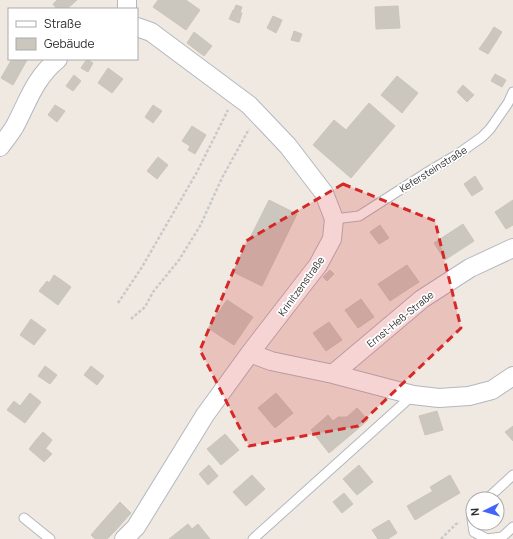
<svg xmlns="http://www.w3.org/2000/svg" width="513" height="539" font-family="Manrope,sans-serif">
  <rect width="100%" height="100%" fill="#efe9e1"/>
  <path fill="#cbc7bf" stroke="#cbc5ba" d="M57,0H77L67,9H57L53,4Z
    M158,0H186L200,10L186,30L153,7Z
    M236,5L242,7L240,13L234,10Z
    M398,6L400,28L376,29L375,7Z
    M233,10L242,13L239,23L229,19Z
    M273,16L282,20L280,25L271,20Z
    M271,20L280,25L276,33L267,28Z
    M494,27L502,32L497,40L489,35Z
    M294,31L302,34L299,42L291,40Z
    M194,32L212,46L204,56L187,43Z
    M489,35L497,40L488,54L479,49Z
    M12,59H25L27,60L13,85L1,78Z
    M87,59L93,63L88,72L81,68Z
    M108,68L123,79L112,93L98,83Z
    M495,74L506,80L502,87L491,81Z
    M74,75L81,81L73,91L66,86Z
    M397,76L418,93L402,113L381,95Z
    M463,85L474,95L467,102L457,92Z
    M369,103L395,126L351,178L313,145L334,120L346,130Z
    M55,105L65,111L57,122L48,115Z
    M153,105L162,111L153,123L145,117Z
    M192,126L206,135L195,154L188,150L190,146L182,141Z
    M158,157L168,165L157,179L147,171Z
    M475,176L483,189L472,196L464,184Z
    M269,200L297,214L262,286L233,272Z
    M513,200V225L506,229L495,212Z
    M463,224L474,241L445,260L434,243Z
    M380,225L389,238L379,244L370,232Z
    M407,265L419,282L390,301L378,284Z
    M330,270L334,274L327,281L323,277Z
    M54,275L60,279L54,287L49,283Z
    M60,279L71,287L58,305L47,297Z
    M47,281L54,287L47,297L39,291Z
    M361,299L374,317L358,328L345,310Z
    M227,300L253,317L234,345L208,328Z
    M31,319L46,330L34,345L20,335Z
    M329,322L342,340L326,351L313,333Z
    M45,366L57,375L50,384L38,376Z
    M91,366L104,376L97,385L84,375Z
    M30,393L41,402L25,423L7,410L14,401L20,406Z
    M276,393L293,413L275,428L258,408Z
    M357,408L368,420L353,433L338,417H347Z
    M437,411L443,430L425,435L419,416Z
    M328,415L333,421L338,417L353,433L329,453L311,430Z
    M513,426V441L505,432Z
    M43,432L52,440L46,448L36,440Z
    M225,434L239,450L221,465L207,449Z
    M36,440L52,454L44,462L29,449Z
    M209,465L218,476L208,485L199,474Z
    M359,465L373,482L357,495L343,479Z
    M252,475L265,489L246,506L233,492Z
    M450,475L460,493L441,504L430,487Z
    M433,491L441,504L415,520L407,506Z
    M344,493L353,504L342,513L333,502Z
    M120,502L131,513L115,531L103,521Z
    M389,520L397,533L388,539H378L372,530Z
    M103,521L115,531L107,539H95L91,535Z
    M188,524L192,529L198,524L210,539H169Z"/>
  <g fill="none" stroke-linecap="round" stroke-linejoin="round">
    <defs>
      <path id="lane" d="M334,219L359,216L431,170L458,154L482,137L490,129L508,103L513,92
        M487,499L513,475
        M473,517L472,519L474,532L487,539
        M24,518L50,539
        M253,539L413,395
        M487,539L502,537L513,527"/>
      <path id="street" d="M127,0V9
        M0,147C5,140 12,132 16,124C29,99 35,78 58,59
        M250,353L271,361L333,374L413,395L439,398L469,396L492,390L513,376
        M333,374L422,299L470,268L513,248
        M124,539L136,527L205,415L250,353L318,265L332,239L334,219L324,193L288,146L249,105L151,32L137,27"/>
    </defs>
    <use href="#lane" stroke="#b4b7c1" stroke-width="11"/>
    <use href="#street" stroke="#b4b7c1" stroke-width="20"/>
    <path stroke="#c9c9c9" stroke-width="2.5" stroke-dasharray="3 2" stroke-linecap="butt" d="M118,303L142,267L197,172L228,110
      M131,319L145,307L153,292L179,260L200,226L222,178L249,129
      M441,539L456,524L460,523"/>
    <use href="#lane" stroke="#fff" stroke-width="9"/>
    <use href="#street" stroke="#fff" stroke-width="18"/>
  </g>
  <path fill="#d62828" fill-opacity="0.2" stroke="#d62828" stroke-width="3" stroke-dasharray="8 5" stroke-linejoin="round" d="M343,184L435,221L461,328L358,426L249,446L200,350L246,241Z"/>
  <g text-anchor="middle" stroke-width="3.5" stroke-linejoin="round" paint-order="stroke">
    <g font-size="10" fill="#2e2e2e" stroke="#fff">
      <text transform="translate(433 169) rotate(-32)" y="4">Kefersteinstraße</text>
      <text transform="translate(301 286) rotate(-54)" y="4">Krinitzenstraße</text>
      <text transform="translate(400 319) rotate(-39)" y="4">Ernst-Heß-Straße</text>
    </g>
  </g>
  <rect x="8" y="8" width="130" height="52" fill="#ffffff" stroke="#ababab"/>
  <rect x="16" y="21" width="20" height="6" fill="#ffffff" stroke="#ababab"/>
  <text x="44" y="28" font-size="12" fill="#2e2e2e">Straße</text>
  <rect x="16" y="38" width="20" height="12" fill="#cbc7bf" stroke="#ababab"/>
  <text x="44" y="48" font-size="12" fill="#2e2e2e">Gebäude</text>
  <g transform="translate(485 511) rotate(265)"><circle r="19" fill="#ffffff" stroke="#ababab"/>
  <path d="M0-3L7 15L0 10L-7 15Z" fill="#4264fb"/>
  <text y="-6" font-size="11" font-weight="bold" text-anchor="middle" fill="#2e2e2e">N</text>
  </g>
</svg>
